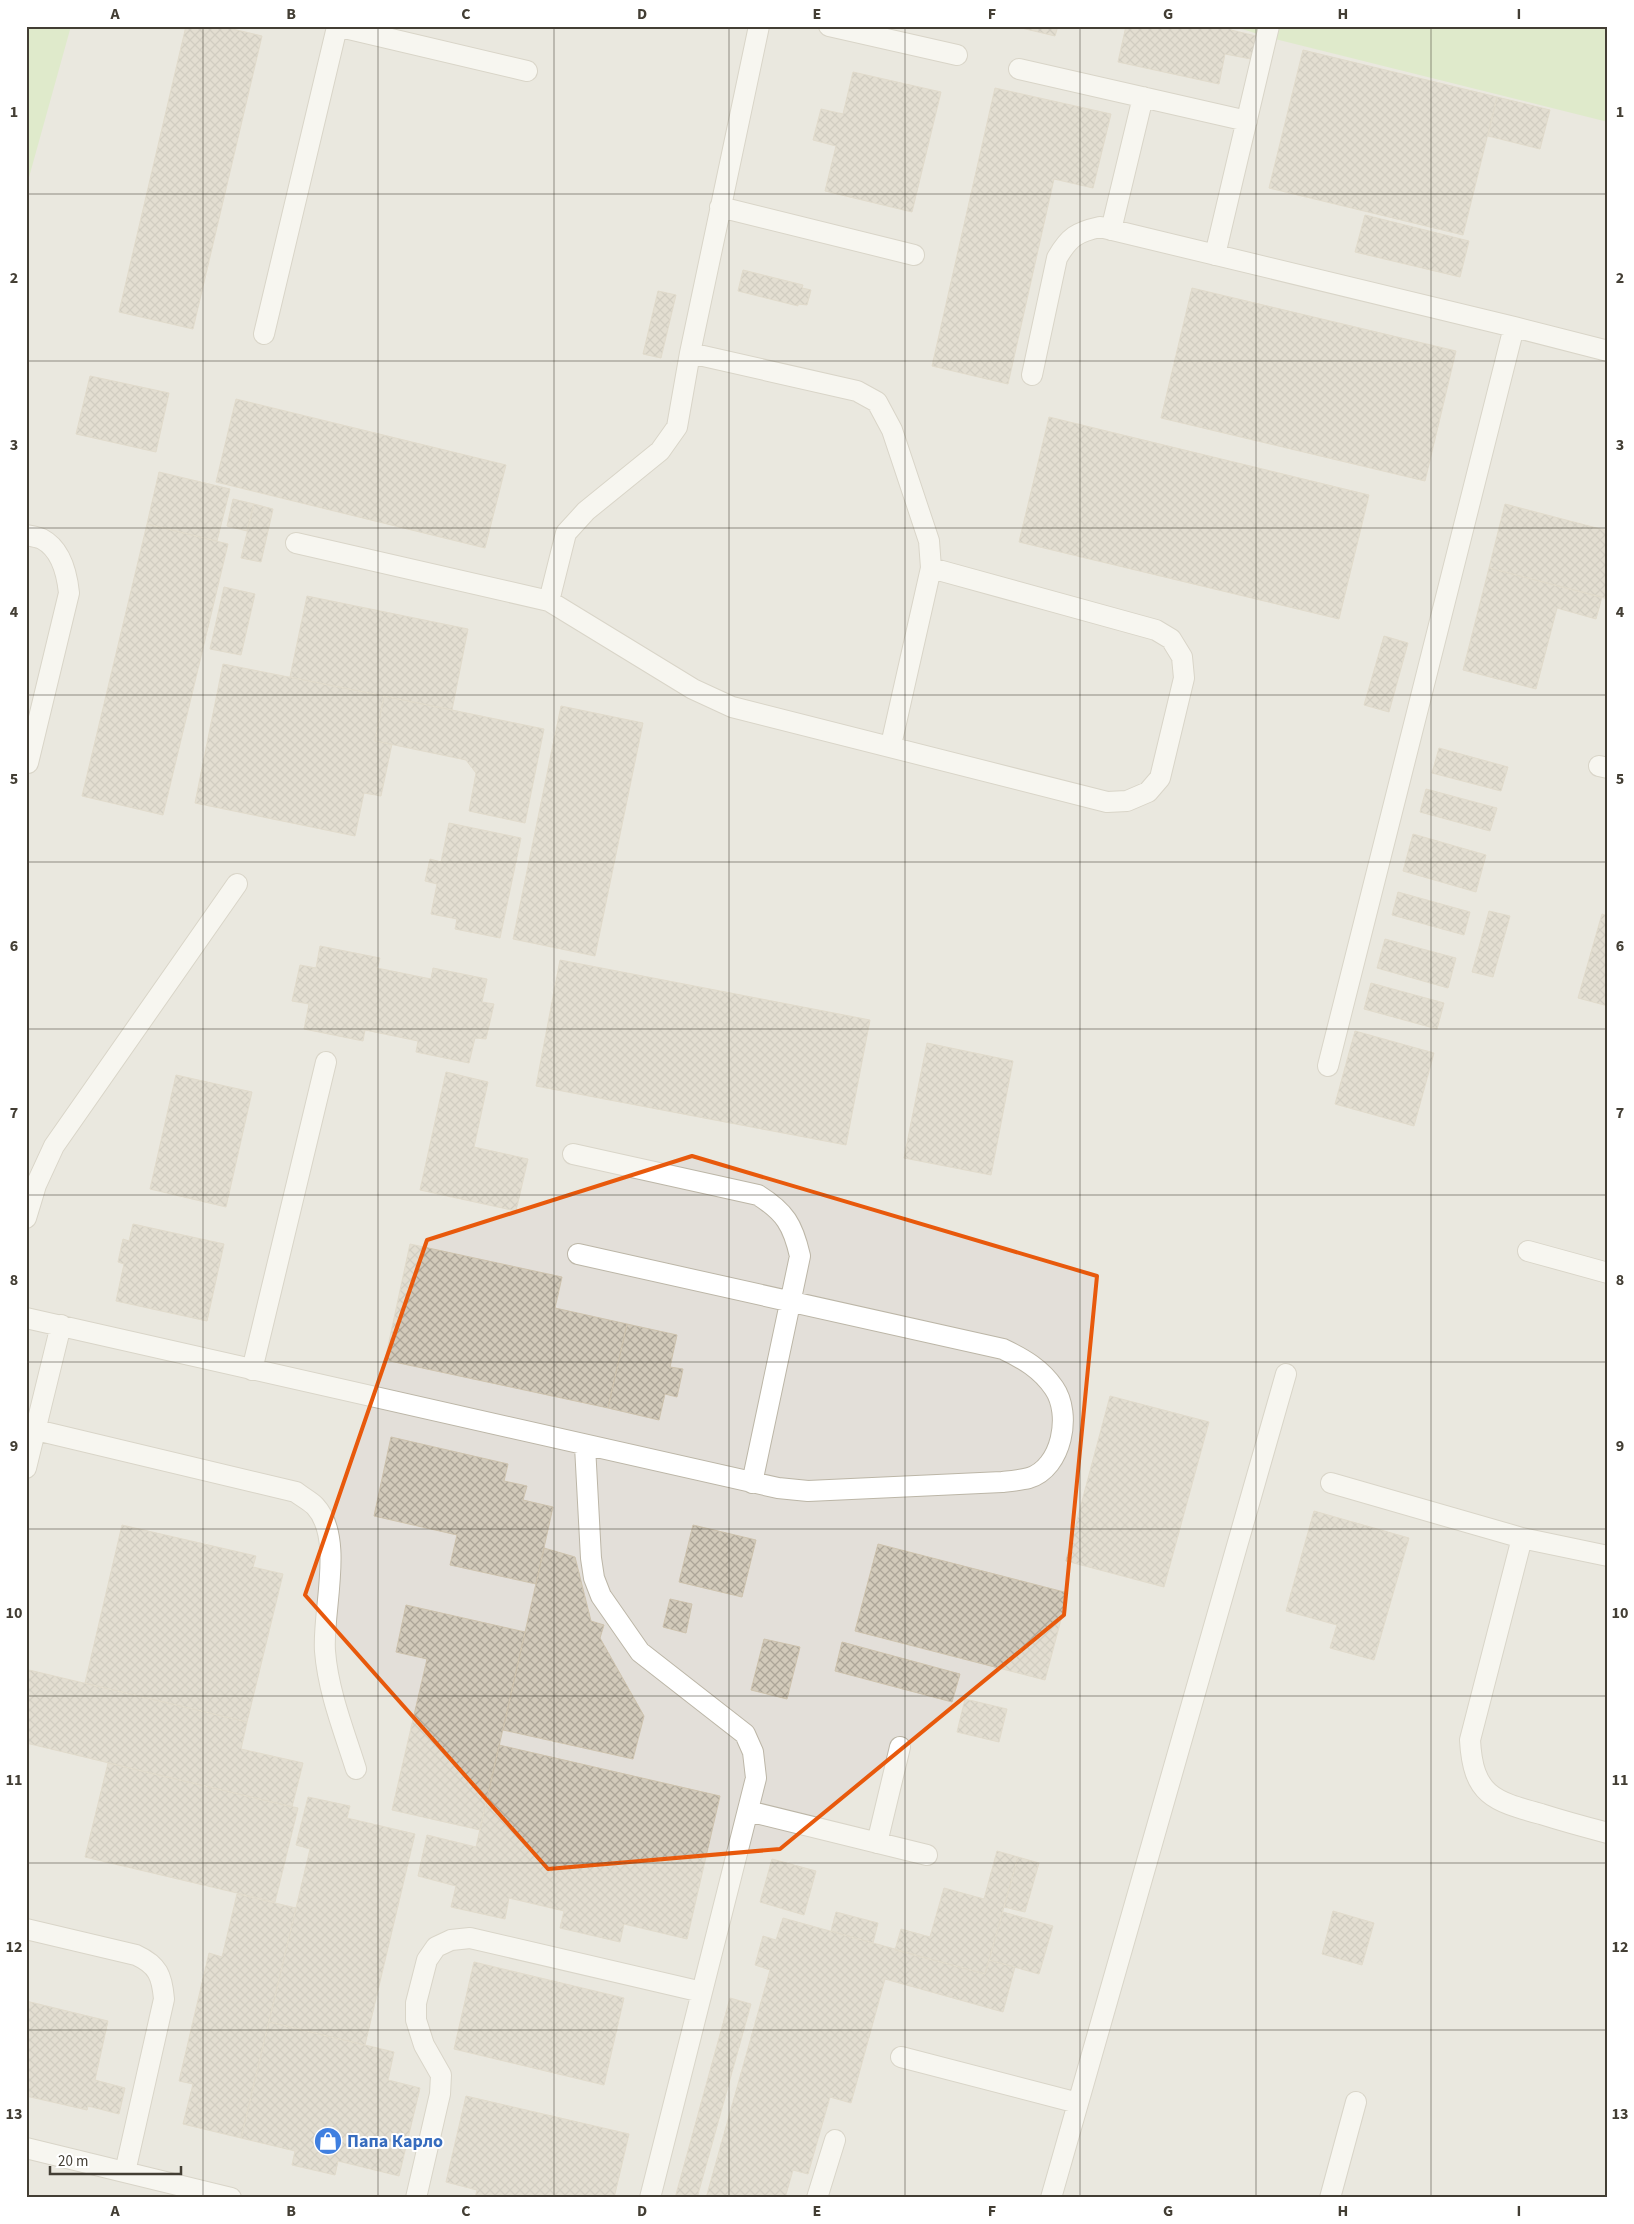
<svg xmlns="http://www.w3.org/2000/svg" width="1634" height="2224" font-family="'Source Sans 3',sans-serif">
  <defs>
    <pattern id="building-cross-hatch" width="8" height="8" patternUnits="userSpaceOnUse" patternTransform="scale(1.25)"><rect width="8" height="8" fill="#d2caba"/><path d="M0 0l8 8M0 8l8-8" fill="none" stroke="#aca598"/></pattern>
  </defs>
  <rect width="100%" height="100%" fill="#f1eee4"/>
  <path fill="#e3dfd9" d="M26,26H1428L1608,67V2198H26Z"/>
  <path fill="#c9e5ad" d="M26,26H71L26,188Z
    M1233,26H1608V122L1267,37Z"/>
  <path fill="url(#building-cross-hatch)" stroke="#cdc2ad" d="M186,26H220L262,36L193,329L119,312Z
    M1013,26H1058L1055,36Z
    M1126,26H1231V30L1256,36L1251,59L1225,54L1219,84L1118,62Z
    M1303,50L1497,97L1463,235L1269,188Z
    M853,72L941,92L912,212L825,191L836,146L813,140L821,109L843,114Z
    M995,88L1111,114L1093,188L1054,179L1008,384L932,366Z
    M1497,97L1550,110L1540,149L1488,136Z
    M1365,215L1469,241L1460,277L1355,252Z
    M743,270L803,285L802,288L811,290L807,305L798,304V306L738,291Z
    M1192,288L1456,351L1425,481L1161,418Z
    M658,291L676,295L661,358L643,354Z
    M90,376L169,393L156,452L76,434Z
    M236,399L506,465L485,548L216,482Z
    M1049,417L1369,495L1339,619L1019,542Z
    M159,472L230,489L217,541L147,524Z
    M233,499L254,504L247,531L227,526Z
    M254,504L273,509L261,562L241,558Z
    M1505,504L1608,531V599L1489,568Z
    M147,524L228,544L163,815L82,796Z
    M1489,568L1602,597L1596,619L1557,608L1536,689L1463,670Z
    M224,587L255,594L241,655L210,649Z
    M307,596L468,629L452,710L290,677Z
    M1384,636L1408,643L1389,712L1364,705Z
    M223,664L384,696L375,741L392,744L381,796L364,793L355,836L195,803Z
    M384,696L544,729L525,823L469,811L476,773L466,760L375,741Z
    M561,706L643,723L595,956L513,939Z
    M1439,748L1508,767L1501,791L1432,773Z
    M1426,789L1497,808L1490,831L1420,812Z
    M449,823L521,838L500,938L455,929L457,919L431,914L437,884L425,881L430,859L441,862Z
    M1413,834L1486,855L1476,892L1403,871Z
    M1398,892L1470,912L1464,935L1392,915Z
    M1489,911L1510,916L1493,977L1472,972Z
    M1602,914L1608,916V1006L1578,998Z
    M1385,939L1456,958L1448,988L1377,968Z
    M320,946L380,958L377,968L431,979L433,968L487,979L482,1002L494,1004L486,1039L475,1038L469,1063L416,1052L418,1041L365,1030L363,1041L304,1029L309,1004L292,1001L300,965L316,968Z
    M560,960L870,1020L846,1145L536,1086Z
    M1371,983L1444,1003L1437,1029L1364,1009Z
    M1355,1031L1434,1053L1414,1126L1335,1104Z
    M927,1043L1013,1061L991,1175L904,1158Z
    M446,1072L488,1082L474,1147L528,1159L516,1211L420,1190Z
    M176,1075L252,1092L226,1207L150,1189Z
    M133,1224L224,1244L207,1321L116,1301L124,1264L118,1262L123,1239L129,1241Z
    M410,1244L562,1277L555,1308L627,1324L608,1408L385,1360Z
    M627,1324L677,1335L670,1367L683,1369L677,1397L665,1394L659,1420L608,1408Z
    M1110,1396L1209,1422L1164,1587L1066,1561Z
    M391,1437L508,1464L504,1481L527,1486L523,1500L553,1507L536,1584L450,1565L457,1535L374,1516Z
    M1314,1511L1409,1538L1374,1660L1330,1648L1337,1625L1286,1611Z
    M122,1525L256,1556L253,1567L283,1574L247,1722L85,1683Z
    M693,1525L756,1540L742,1597L679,1582Z
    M878,1544L1068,1593L1045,1680L855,1631Z
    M544,1548L575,1557L591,1621L604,1625L600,1638L644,1716L633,1759L503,1730Z
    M670,1599L692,1604L686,1633L663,1627Z
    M406,1605L525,1632L480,1830L392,1810L427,1659L396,1652Z
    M764,1639L800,1647L787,1699L751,1690Z
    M842,1642L960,1674L952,1702L835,1671Z
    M29,1670L247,1722L241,1749L303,1763L292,1807L26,1743V1683Z
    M965,1699L1007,1709L999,1742L957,1732Z
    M499,1745L720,1796L687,1939L624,1924L620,1942L560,1928L564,1911L509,1898L505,1919L451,1907L456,1886L418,1876L427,1835L476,1847Z
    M108,1763L298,1808L275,1902L85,1857Z
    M308,1797L350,1806L347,1818L415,1834L365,2045L269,2022L310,1849L296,1845Z
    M997,1851L1018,1857L985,1974L895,1950L901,1929L930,1937L944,1888L984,1899Z
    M1018,1857L1039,1863L1025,1912L1004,1907Z
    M772,1859L816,1871L804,1915L760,1902Z
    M237,1894L296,1908L241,2138L183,2124L193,2084L179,2081L209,1953L222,1957Z
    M1333,1911L1374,1923L1362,1965L1322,1954Z
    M836,1912L878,1923L873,1943L831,1931Z
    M1003,1912L1053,1926L1039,1974L989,1960Z
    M783,1918L985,1974L989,1960L1015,1967L1003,2012L885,1979L851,2103L830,2097L808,2174L793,2170L785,2198H706L770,1970L755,1965L763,1936L776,1940Z
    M474,1962L624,1998L604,2085L454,2049Z
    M730,1998L751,2004L697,2198H675Z
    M26,2001L108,2021L95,2080L125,2088L119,2114L88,2106L87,2110L26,2096Z
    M269,2022L394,2052L388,2080L420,2088L399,2176L338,2161L335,2175L292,2165L295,2151L241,2138Z
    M466,2096L629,2134L614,2198H512L500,2195L499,2198H475L477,2190L446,2182Z"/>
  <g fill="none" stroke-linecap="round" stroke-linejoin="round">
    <defs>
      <path id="lane" d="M336,26L527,71
        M829,26L957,55
        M1019,69L1247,121
        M720,207L914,255
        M1111,230L1143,97
        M1215,255L1269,26
        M1514,327L1608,351
        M264,334L337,27
        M690,353L857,391L877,402L892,430L929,541L931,568L891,745
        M1032,375L1057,258C1069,237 1077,232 1100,227L1514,327L1328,1066
        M26,535C31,536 38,537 42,539C61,549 67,574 69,593L28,763
        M296,543L549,601L693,689L732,707L1107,802L1127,801L1148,792L1160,778L1184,678L1182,657L1171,639L1156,630L931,568
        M549,601L566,533L586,511L660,451L677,427L690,353L759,26
        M1599,766L1608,768
        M573,1154L758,1195C785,1212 793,1225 800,1256L752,1483
        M26,1218L36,1185L54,1146L237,884
        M1528,1251L1608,1273
        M26,1318L778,1488L808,1491L1002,1482C1011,1481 1021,1480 1029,1478C1062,1468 1072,1414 1054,1388C1041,1369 1024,1359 1003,1349L578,1254
        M252,1370L326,1062
        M36,1430L296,1492C302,1497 310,1501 315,1506C345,1538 322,1611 325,1651C328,1691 344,1731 356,1769
        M585,1446L591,1558L594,1578L601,1596L640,1652L745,1734L753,1752L756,1778L650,2198
        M26,1468L61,1325
        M1331,1483L1522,1538L1608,1556
        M1522,1538L1470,1740C1473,1795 1493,1801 1541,1814C1563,1821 1585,1827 1608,1833
        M748,1811L927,1855
        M877,1843L900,1747
        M26,1929L136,1955C158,1965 162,1976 164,1999L125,2172
        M901,2057L1078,2103
        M26,2148L231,2198
        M416,2198L440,2094L441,2075L424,2045L416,2020V2003L427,1960L436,1947L451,1940L470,1938L702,1992
        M817,2198L835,2140
        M1051,2198L1286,1374
        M1330,2198L1356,2102"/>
    </defs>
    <use href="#lane" stroke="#bcb6a7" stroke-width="22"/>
    <use href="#lane" stroke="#fff" stroke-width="20"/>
  </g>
  <path d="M0 0H1634V2224H0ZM692,1156L1097,1276L1064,1615L780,1849L548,1869L305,1595L427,1240Z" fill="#f1eee4" fill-opacity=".55" fill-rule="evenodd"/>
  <path fill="none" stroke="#e8590c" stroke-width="4" stroke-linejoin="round" d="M692,1156L1097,1276L1064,1615L780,1849L548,1869L305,1595L427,1240Z"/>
  <path fill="none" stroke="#433e34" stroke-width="1" stroke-opacity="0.55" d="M203,26V2198M378,26V2198M554,26V2198M729,26V2198M905,26V2198M1080,26V2198M1256,26V2198M1431,26V2198M26,194H1608M26,361H1608M26,528H1608M26,695H1608M26,862H1608M26,1029H1608M26,1195H1608M26,1362H1608M26,1529H1608M26,1696H1608M26,1863H1608M26,2030H1608"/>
  <defs>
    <symbol id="shop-disc" viewBox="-11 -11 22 22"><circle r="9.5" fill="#3f7fe0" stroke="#fff"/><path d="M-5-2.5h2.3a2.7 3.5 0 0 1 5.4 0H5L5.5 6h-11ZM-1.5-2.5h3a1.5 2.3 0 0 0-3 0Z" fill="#fff"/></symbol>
  </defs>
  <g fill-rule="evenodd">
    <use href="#shop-disc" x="312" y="2125" width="32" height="32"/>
  </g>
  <g text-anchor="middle" stroke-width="4" stroke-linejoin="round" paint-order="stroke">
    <g font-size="18" font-weight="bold" fill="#366cbe" stroke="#fff" text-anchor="start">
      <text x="347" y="2147">Папа Карло</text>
    </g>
  </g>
  <rect width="1634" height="2224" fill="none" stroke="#ffffff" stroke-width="55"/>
  <path d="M50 2166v8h131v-8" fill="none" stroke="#433e34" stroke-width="2.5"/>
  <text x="58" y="2166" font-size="15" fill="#433e34" stroke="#ffffff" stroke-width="4" paint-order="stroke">20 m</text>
  <rect x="28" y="28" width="1578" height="2168" fill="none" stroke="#433e34" stroke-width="2"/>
  <g font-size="16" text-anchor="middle" font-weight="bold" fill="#433e34">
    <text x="115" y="19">A</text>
    <text x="291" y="19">B</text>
    <text x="466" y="19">C</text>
    <text x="642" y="19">D</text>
    <text x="817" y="19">E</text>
    <text x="992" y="19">F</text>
    <text x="1168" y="19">G</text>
    <text x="1343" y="19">H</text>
    <text x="1519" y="19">I</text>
    <text x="14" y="117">1</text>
    <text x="1620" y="117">1</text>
    <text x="14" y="283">2</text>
    <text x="1620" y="283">2</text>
    <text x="14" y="450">3</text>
    <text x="1620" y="450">3</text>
    <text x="14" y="617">4</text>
    <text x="1620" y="617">4</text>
    <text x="14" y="784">5</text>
    <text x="1620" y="784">5</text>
    <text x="14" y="951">6</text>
    <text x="1620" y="951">6</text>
    <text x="14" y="1118">7</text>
    <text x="1620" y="1118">7</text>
    <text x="14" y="1285">8</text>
    <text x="1620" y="1285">8</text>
    <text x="14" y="1451">9</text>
    <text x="1620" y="1451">9</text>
    <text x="14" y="1618">10</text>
    <text x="1620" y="1618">10</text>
    <text x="14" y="1785">11</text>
    <text x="1620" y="1785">11</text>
    <text x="14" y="1952">12</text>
    <text x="1620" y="1952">12</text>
    <text x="14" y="2119">13</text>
    <text x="1620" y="2119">13</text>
    <text x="115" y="2216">A</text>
    <text x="291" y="2216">B</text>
    <text x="466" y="2216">C</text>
    <text x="642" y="2216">D</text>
    <text x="817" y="2216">E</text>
    <text x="992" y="2216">F</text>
    <text x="1168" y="2216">G</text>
    <text x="1343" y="2216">H</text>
    <text x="1519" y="2216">I</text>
  </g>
</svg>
